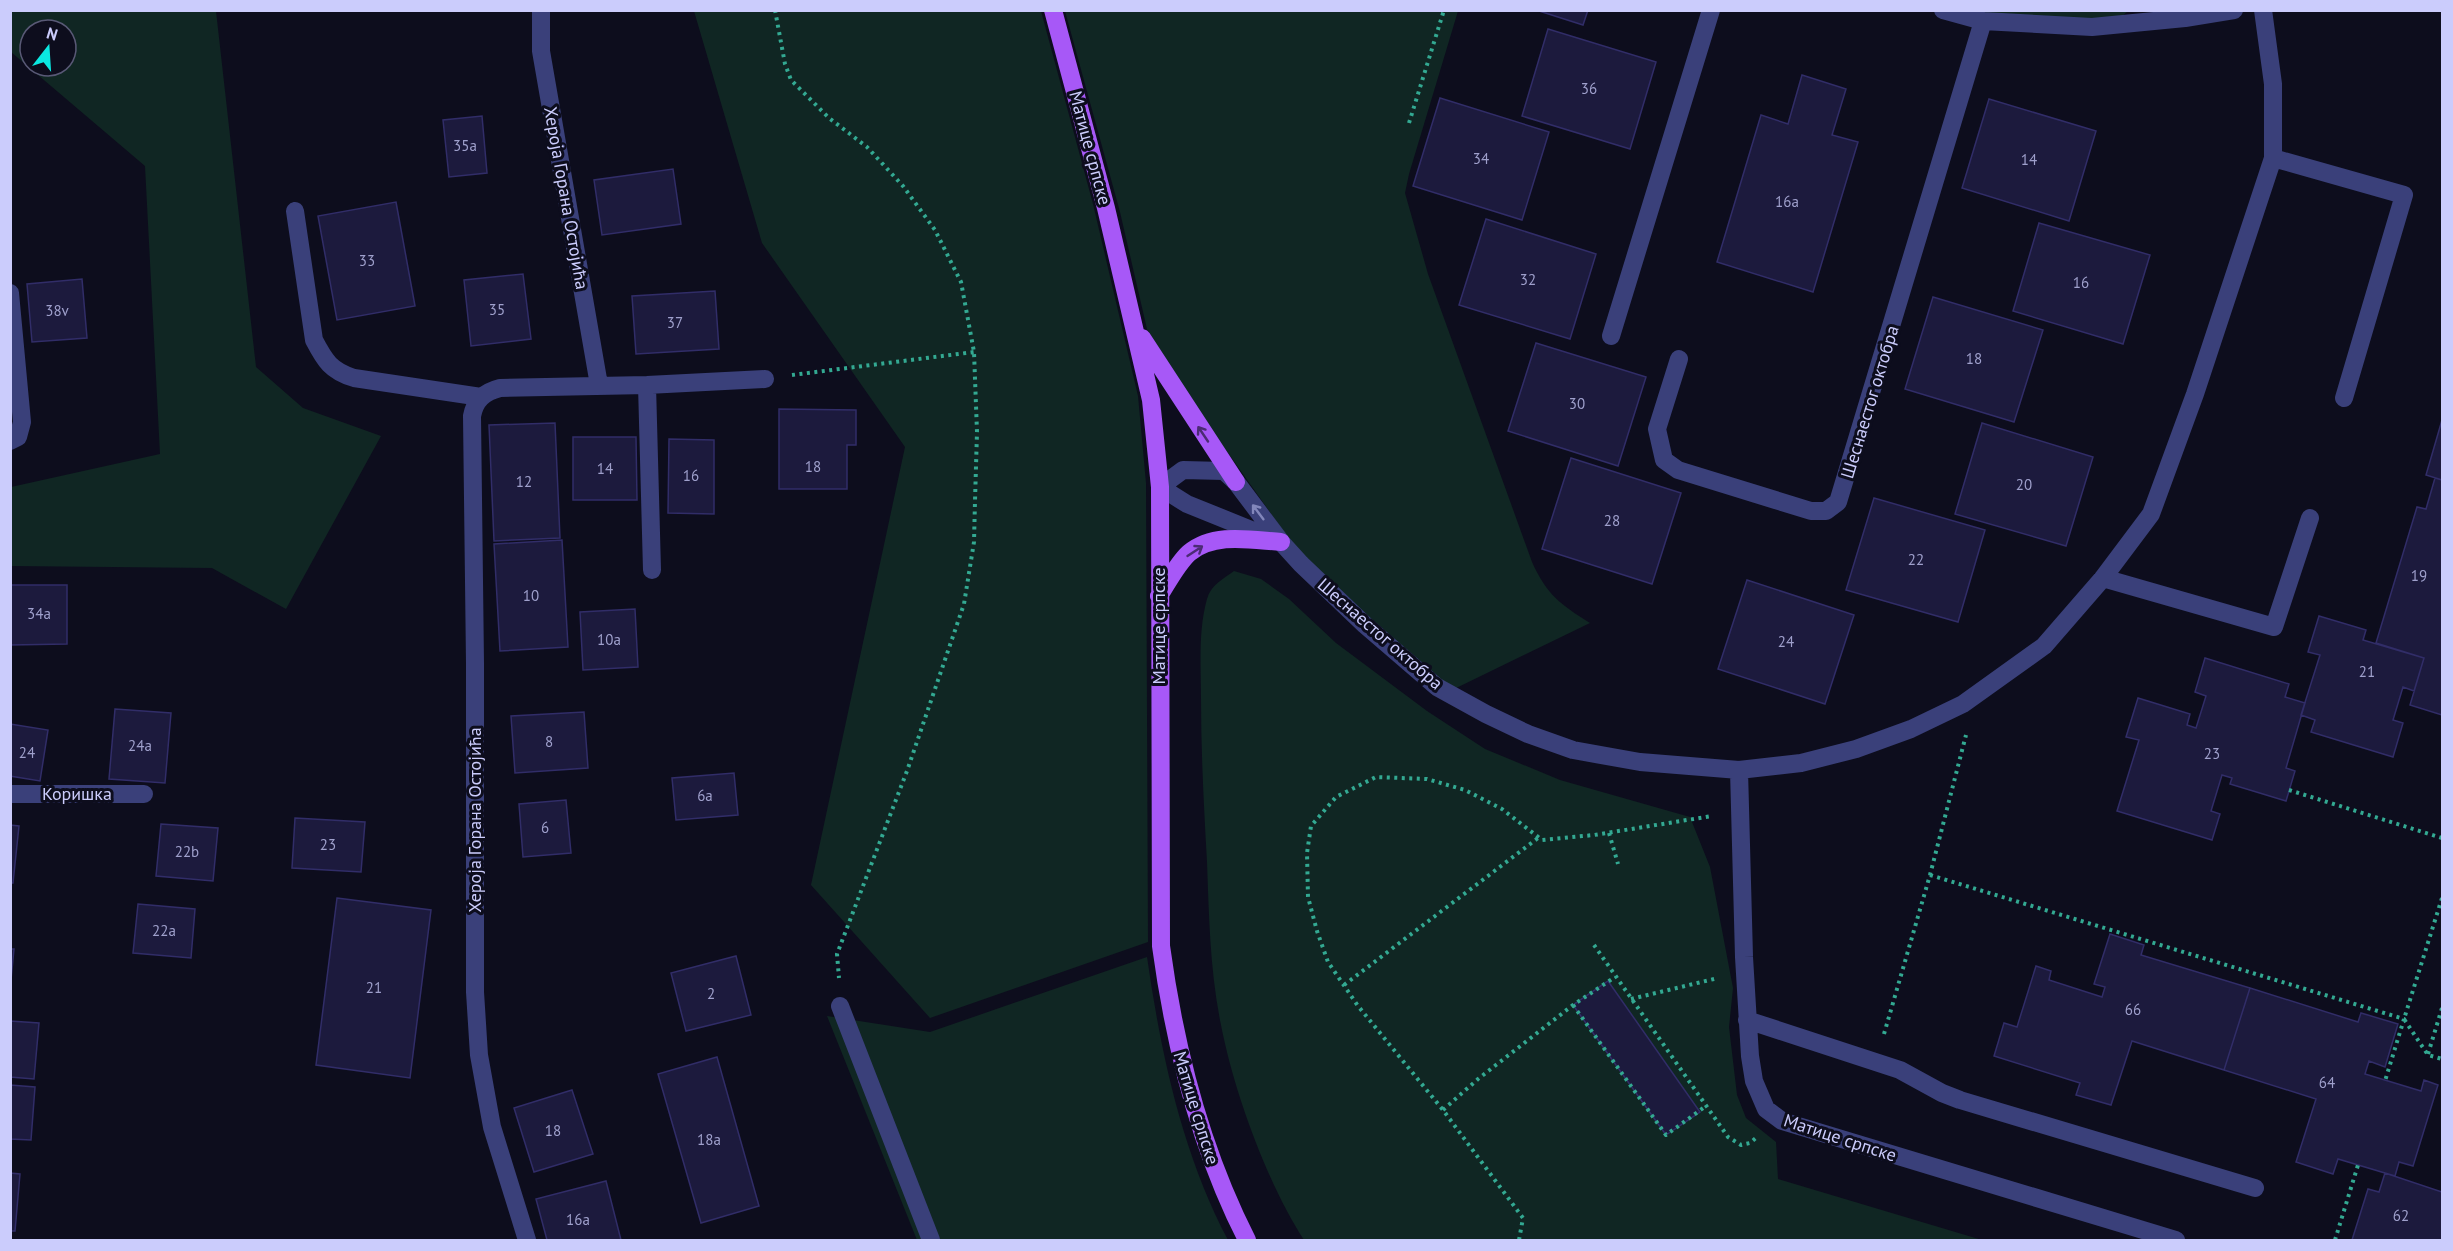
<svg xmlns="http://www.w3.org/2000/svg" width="2453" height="1251" font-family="'PT Sans',sans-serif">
  <rect width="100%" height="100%" fill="#0d0d1d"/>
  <path fill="#102623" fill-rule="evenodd" d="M11,10L216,11L256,367L303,408L381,436L286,609L212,568L11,566V487L160,454L145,166L11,52ZM30,30H66V66H30Z
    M694,11H1041L1093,204L1138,396L1146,483L1148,942L930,1018L811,885L905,447L762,243Z
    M1065,11H1458L1409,174L1405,193L1428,274L1532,562C1547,595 1560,604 1590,623L1450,691L1412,659L1294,546L1199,412L1147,329L1120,212Z
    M1942,11H2128L2105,31Z
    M1234,571L1261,579L1289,599L1336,643L1427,711L1485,749L1560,780L1690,817L1710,867L1733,988L1729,1027L1737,1095L1746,1118L1776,1142L1778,1179L1982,1240H1304C1267,1183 1234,1092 1221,1025C1210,972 1209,917 1207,862C1204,808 1201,754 1201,699C1201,667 1198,631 1207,599C1211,585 1223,579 1234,571Z
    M1147,957C1161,1054 1182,1153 1228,1240H917L827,1016L930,1032Z"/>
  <path fill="#1c1a3d" stroke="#312d68" stroke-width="1.5" d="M1536,10H1588L1583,25Z
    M1548,29L1656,62L1630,149L1522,116Z
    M1802,75L1846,89L1832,135L1858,142L1813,292L1717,262L1761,115L1788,124Z
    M1440,98L1549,132L1522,220L1413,186Z
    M1989,99L2096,131L2069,221L1962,188Z
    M482,116L487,173L449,177L443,120Z
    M673,169L681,224L602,235L594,180Z
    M396,202L415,306L337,320L318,216Z
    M1486,219L1596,254L1570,339L1459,305Z
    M2039,223L2150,255L2123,344L2013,311Z
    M523,274L531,339L471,346L464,280Z
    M82,279L87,338L32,342L27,284Z
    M715,291L719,349L636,354L632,296Z
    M1933,297L2043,330L2014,422L1905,389Z
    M1536,343L1646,377L1618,466L1508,431Z
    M779,409L856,410V445H847V489H779Z
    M2442,420V480L2426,475Z
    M555,423L560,538L494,541L489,425Z
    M1982,423L2093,457L2066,546L1955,514Z
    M573,437H636L637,500H573Z
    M669,439L714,440V514L668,513Z
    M1571,458L1681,493L1652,584L1542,549Z
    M2435,478L2442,480V715L2410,705L2424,658L2376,643L2417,507L2426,509Z
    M1874,498L1985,530L1958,622L1846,590Z
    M562,540L568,647L500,651L494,544Z
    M1747,580L1854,615L1825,704L1718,669Z
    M10,585H67V644L10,645Z
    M635,609L638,667L583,670L580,612Z
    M2319,616L2366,630L2363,640L2424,658L2414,691L2403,687L2393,720L2403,723L2393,757L2311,732L2315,720L2301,715L2320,655L2308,652Z
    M2205,658L2289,684L2285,697L2305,703L2286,768L2295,771L2286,801L2230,784L2232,778L2222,775L2211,811L2220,814L2212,840L2117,811L2139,740L2126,737L2138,698L2190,714L2187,725L2196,728L2206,696L2195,692Z
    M115,709L171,713L165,783L109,779Z
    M584,712L588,768L515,773L511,716Z
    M10,724L48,730L40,781L10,776Z
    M734,773L738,815L676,820L672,778Z
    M566,800L571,853L523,857L519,804Z
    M295,818L365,822L361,872L292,868Z
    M161,824L218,828L213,881L156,876Z
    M10,825L19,826L13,883H10Z
    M337,898L431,910L410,1078L316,1065Z
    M138,904L195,909L191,958L133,953Z
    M2110,934L2144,945L2141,955L2250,988L2224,1070L2132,1041L2111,1105L2076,1095L2080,1083L1994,1056L2004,1023L2017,1027L2036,966L2051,971L2049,980L2102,997L2105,987L2094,984Z
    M10,949H14L10,990Z
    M736,956L751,1015L686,1031L671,973Z
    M1608,981L1700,1112L1666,1135L1573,1005Z
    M2250,988L2358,1022L2361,1013L2398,1024L2385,1067L2369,1061L2365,1074L2421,1091L2424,1080L2438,1085L2413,1166L2399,1162L2395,1176L2338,1159L2333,1174L2296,1162L2316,1099L2224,1070Z
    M10,1021L39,1023L34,1079L10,1077Z
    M717,1057L759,1206L701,1223L658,1074Z
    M10,1085L35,1087L31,1140L10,1139Z
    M572,1090L593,1154L534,1172L514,1108Z
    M10,1173L20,1174L15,1231H10Z
    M2385,1173L2442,1192V1240H2352L2368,1189L2379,1192Z
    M606,1181L621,1240H547L536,1199Z"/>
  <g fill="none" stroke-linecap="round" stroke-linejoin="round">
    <path stroke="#33a992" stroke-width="4" stroke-dasharray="3 4.5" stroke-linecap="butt" d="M775,10L785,64L791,80L829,118L867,147L903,186L935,230L961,282L974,352L977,432L975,501L974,542L964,604L907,771L837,954L839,978
      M1409,123L1444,10
      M792,375L974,352
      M2289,790L2442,838
      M1609,833L1618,864
      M1930,875L2404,1019L2385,1081
      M2442,898L2404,1019L2428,1055L2442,1059
      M1594,945L1728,1137L1741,1145L1750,1143L1757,1137
      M1344,985L1538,838
      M1631,999L1718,978
      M1573,1005L1666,1135L1706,1106
      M1884,1034L1930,875L1966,735
      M2428,1054L2442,1008
      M1443,1110L1478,1079L1573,1005L1615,977
      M1519,1240L1523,1218L1443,1110L1358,1006L1328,962L1317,931L1308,897L1307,853L1311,826L1336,797L1376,777L1427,779L1465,790L1502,809L1542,840L1594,835L1712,816
      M2335,1240L2358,1165"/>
    <path stroke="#3a407a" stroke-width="18" d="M541,10V51L599,385
      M1943,10L1983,21L2092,27L2185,18L2234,10
      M2273,158L2404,195L2344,398
      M295,211L314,340C325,361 331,371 354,378L481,397
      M10,293L22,422L18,437L10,441
      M1611,336L1711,10
      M1679,359L1657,429L1664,460L1678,470L1811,511H1826L1838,502L1983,21
      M647,385L652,570
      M1276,540L1187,504L1160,487L1183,470L1224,471L1236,482L1281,542L1301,564L1365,625L1437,687L1486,714L1528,734L1573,750L1640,762L1739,770L1801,763L1856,749L1911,729L1963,704L2044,646L2103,578L2151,514L2195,394L2273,158V84L2263,10
      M2103,578L2274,627L2310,518
      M1739,770L1744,957L1750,1056L1754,1081L1766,1109L1782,1121L2176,1240
      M10,794H144
      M840,1006L931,1240
      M1747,1020L1900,1070L1942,1093L1960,1100L2255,1188
      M527,1240L492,1127L479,1055L475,992V663L472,416C475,400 484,392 500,388L647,385L765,379"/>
    <path stroke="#a758f7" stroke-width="18" d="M1053,10L1106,208L1151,400L1160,487L1161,946C1175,1049 1200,1148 1247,1240
      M1142,338L1236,482
      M1159,596C1168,582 1177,564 1189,553C1214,532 1251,540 1281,542"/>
  </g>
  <defs><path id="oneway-shaft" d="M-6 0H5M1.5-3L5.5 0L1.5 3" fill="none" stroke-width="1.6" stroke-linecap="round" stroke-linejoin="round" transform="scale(1.5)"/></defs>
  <g stroke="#4b2b74">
    <use href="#oneway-shaft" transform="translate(1203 434) rotate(-124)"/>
    <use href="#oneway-shaft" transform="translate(1195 551) rotate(-33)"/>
  </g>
  <use stroke="#8286bb" href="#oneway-shaft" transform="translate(1258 512) rotate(-127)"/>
  <g text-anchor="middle" stroke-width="6" stroke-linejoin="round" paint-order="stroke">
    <g font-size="15" fill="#9fa0cc">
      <text x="1589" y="94">36</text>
      <text x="465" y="151">35a</text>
      <text x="1481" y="164">34</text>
      <text x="2029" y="165">14</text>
      <text x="1787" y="207">16a</text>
      <text x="367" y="266">33</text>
      <text x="1528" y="285">32</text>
      <text x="2081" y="288">16</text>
      <text x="497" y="315">35</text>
      <text x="57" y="316">38v</text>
      <text x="675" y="328">37</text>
      <text x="1974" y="364">18</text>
      <text x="1577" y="409">30</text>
      <text x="813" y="472">18</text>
      <text x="605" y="474">14</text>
      <text x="691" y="481">16</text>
      <text x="524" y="487">12</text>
      <text x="2024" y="490">20</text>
      <text x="1612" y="526">28</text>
      <text x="1916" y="565">22</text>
      <text x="2419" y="581">19</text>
      <text x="531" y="601">10</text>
      <text x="39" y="619">34a</text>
      <text x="609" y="645">10a</text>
      <text x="1786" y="647">24</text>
      <text x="2367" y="677">21</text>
      <text x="549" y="747">8</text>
      <text x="140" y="751">24a</text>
      <text x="27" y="758">24</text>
      <text x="2212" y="759">23</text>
      <text x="705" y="801">6a</text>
      <text x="545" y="833">6</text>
      <text x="328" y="850">23</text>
      <text x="187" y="857">22b</text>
      <text x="164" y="936">22a</text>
      <text x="374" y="993">21</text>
      <text x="711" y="999">2</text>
      <text x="2133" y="1015">66</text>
      <text x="2327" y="1088">64</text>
      <text x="553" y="1136">18</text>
      <text x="709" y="1145">18a</text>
      <text x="2401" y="1221">62</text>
      <text x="578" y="1225">16a</text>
    </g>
    <g font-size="18" fill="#cbccfc" stroke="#0d0d1d">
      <text transform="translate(1090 148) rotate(75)" y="6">Матице српске</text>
      <text transform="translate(566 198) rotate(80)" y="6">Хероја Горана Остојића</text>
      <text transform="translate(1870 402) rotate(-73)" y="6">Шеснаестог октобра</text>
      <text transform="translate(1159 626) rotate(-90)" y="6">Матице српске</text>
      <text transform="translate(1380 634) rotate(41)" y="6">Шеснаестог октобра</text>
      <text x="77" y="800">Коришка</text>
      <text transform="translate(475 820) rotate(-90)" y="6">Хероја Горана Остојића</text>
      <text transform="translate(1196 1108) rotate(73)" y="6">Матице српске</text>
      <text transform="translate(1840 1138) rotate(18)" y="6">Матице српске</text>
    </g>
  </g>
  <rect width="2453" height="1251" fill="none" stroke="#cbccfc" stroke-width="24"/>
  <g transform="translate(48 48) rotate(17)"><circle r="28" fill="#0d0d1d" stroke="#595976" stroke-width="1.5"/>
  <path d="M0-4.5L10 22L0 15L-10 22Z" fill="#0be8e1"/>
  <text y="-9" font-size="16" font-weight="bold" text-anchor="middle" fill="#cbccfc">N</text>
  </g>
</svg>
